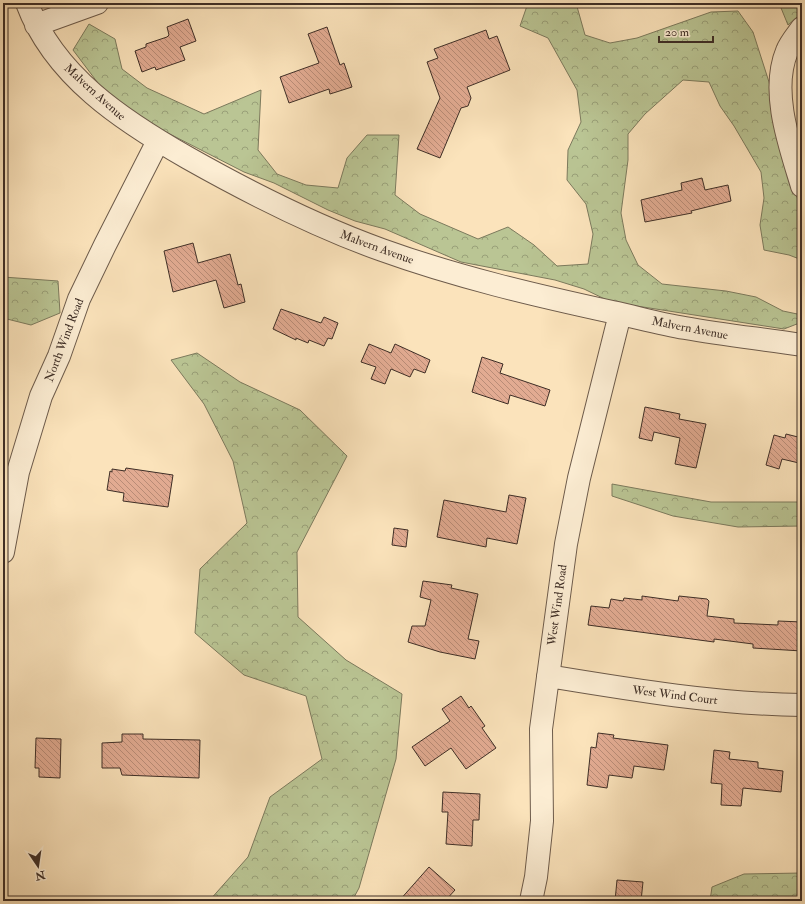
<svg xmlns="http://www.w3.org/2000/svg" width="805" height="904" font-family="'IM FELL Double Pica',serif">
  <defs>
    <pattern id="forest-crowns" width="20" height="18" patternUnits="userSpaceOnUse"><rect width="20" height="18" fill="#bac594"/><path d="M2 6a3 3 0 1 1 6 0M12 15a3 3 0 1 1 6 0" fill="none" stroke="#99a079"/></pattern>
    <pattern id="building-back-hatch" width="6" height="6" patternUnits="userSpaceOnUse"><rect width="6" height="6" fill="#e2ab92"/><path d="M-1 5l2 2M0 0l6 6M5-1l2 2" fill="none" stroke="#b98c77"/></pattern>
  </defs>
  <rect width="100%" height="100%" fill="#fbe3bb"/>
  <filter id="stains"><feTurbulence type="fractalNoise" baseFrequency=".005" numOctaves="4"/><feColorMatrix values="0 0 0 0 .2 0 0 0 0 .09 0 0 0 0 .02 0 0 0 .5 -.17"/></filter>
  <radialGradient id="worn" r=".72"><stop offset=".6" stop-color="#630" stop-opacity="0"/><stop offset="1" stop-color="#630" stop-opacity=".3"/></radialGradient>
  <path fill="url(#forest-crowns)" stroke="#7c7a5d" d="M528,3H576L585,35L610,43L637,38L711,12L738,11L753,32L769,82L802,217V260L789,255L764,250L760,225L764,198L761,172L734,126L720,106L709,82L683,80L645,114L628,134V160L621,213L626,240L638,265L662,284L726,291L756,297L783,311L802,315V322L784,329L611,302L584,289L555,280L461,262L385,229L355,221L328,210L274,183L244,172L162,130L110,99L73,50L89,24L115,39L122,69L147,88L204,114L261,90L258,150L277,174L306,185L338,188L347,158L367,135H399L395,195L420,214L478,239L508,227L534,245L557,266L588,264L593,234L586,204L567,180L568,150L581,122L577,90L548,38L520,26Z
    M779,3H802V13L788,25Z
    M3,277L58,281L60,313L31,325L3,318Z
    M197,353L240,382L300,410L347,456L297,552L298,617L346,660L402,694L396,759L359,888L352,901H209L248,857L270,797L322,759L306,696L244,675L195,633L200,569L247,523L233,461L204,404L171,360Z
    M612,484L711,502H802V526L738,527L673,516L612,496Z
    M802,873V901H710L712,887L744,874Z"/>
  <path fill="url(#building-back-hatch)" stroke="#3e2e26" d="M188,19L196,41L180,47L185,60L156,70L155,67L142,72L135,51L146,47V44L167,37L169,35L167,27Z
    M327,27L340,65L344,63L352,87L330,94L329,89L289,103L280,77L319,63L308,34Z
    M486,30L489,39L497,36L510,70L467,87L471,98L468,106L461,108L440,158L417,149L440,98L427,62L438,58L434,49Z
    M702,178L705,190L728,185L731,201L691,211L692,213L645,222L641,200L682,190L681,183Z
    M193,243L198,263L230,254L238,285L241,284L245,302L224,308L216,280L173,292L164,251Z
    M281,309L321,323L324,317L338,323L332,339L328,338L324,346L309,340L308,343L296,338V340L273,329Z
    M369,344L391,353L395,344L430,360L425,373L414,369L410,377L391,369L385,384L371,379L376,367L361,362Z
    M482,357L503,364L500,373L550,390L545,406L510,395L508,404L472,392Z
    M645,407L680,414L679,419L706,424L696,468L675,464L680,438L654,432L652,441L639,438Z
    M786,434L802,438V461H800L799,463L782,459L779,469L766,465L774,435L785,438Z
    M126,468L173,475L168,507L123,501L124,493L107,490L110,471L112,472V469L125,471Z
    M509,495L526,498L517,544L487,538L486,547L437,537L444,500L506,512Z
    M394,528L408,530L406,547L392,545Z
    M423,581L452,585L451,588L478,594L468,639L479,641L475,659L440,652L408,642L412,626H425L431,600L420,597Z
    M642,596L678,601L679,596L707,599L709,601L707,616L734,619V623L778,625V621L802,622V651L753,648V644L714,639V642L588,625L591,606L609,608L611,599L623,601L624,598L642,600Z
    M461,696L469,708L471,706L485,726L482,728L496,748L466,769L451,748L425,766L412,747L450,721L442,709Z
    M598,733L614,735L613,738L668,745L664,770L634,766L632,778L609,775L607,788L587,785L591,747L596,748Z
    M122,734H143V739L200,740L199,778L122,775L120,768H102V743L122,742Z
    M36,738L61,739L60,778L39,777V768H35Z
    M714,750L730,752L729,759L758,762V768L783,771L781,792L743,788L741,806L721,805L722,784L711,783Z
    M443,792L480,794L479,820H473L472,846L446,844L448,812H442Z
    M429,867L455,890L445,901H399Z
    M617,880L643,882L641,901H615Z"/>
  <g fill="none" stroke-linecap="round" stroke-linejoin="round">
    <defs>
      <path id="minor" d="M27,3C54,76 123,121 188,158C250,193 315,226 382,250C457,277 534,295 612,312C636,317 660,324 685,328C724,335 763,339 802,345
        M36,25L97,3
        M802,28C797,35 790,43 787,51C770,92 790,146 802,186
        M3,552L18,472L41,396L59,356L79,299L105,245L158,141
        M548,676C633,690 717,704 802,705
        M531,901L536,877L542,821L541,729L566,544L579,478L620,314"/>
    </defs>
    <use href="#minor" stroke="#6d5b4b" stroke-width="24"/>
    <use href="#minor" stroke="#fcedd3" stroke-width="22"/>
  </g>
  <g text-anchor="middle" stroke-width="3.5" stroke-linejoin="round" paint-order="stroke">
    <g font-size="12" fill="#3e2e26" stroke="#fcedd3">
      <text transform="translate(95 92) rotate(42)" y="4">Malvern Avenue</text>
      <text transform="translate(377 247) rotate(20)" y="4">Malvern Avenue</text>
      <text transform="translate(690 328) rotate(11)" y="4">Malvern Avenue</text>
      <text transform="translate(64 340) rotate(-69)" y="4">North Wind Road</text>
      <text transform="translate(557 605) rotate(-82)" y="4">West Wind Road</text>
      <text transform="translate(675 695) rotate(7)" y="4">West Wind Court</text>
    </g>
  </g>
  <rect width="805" height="904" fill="none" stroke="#fbe3bb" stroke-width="16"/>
  <rect x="4" y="4" width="797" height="896" fill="none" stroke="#3e2e26" stroke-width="2"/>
  <rect x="8" y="8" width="789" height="888" fill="none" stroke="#3e2e26"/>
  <g transform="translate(38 866) rotate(167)" stroke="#fcedd3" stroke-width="3" paint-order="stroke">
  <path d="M0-3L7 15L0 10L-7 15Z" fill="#3e2e26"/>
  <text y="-6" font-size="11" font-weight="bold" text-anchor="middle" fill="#3e2e26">N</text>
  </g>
  <path d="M659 36v6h54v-6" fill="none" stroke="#3e2e26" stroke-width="2"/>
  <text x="665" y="36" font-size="12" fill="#3e2e26" stroke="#fcedd3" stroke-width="3" paint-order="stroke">20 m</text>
  <rect width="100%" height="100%" filter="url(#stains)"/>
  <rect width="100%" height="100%" fill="url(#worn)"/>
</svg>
